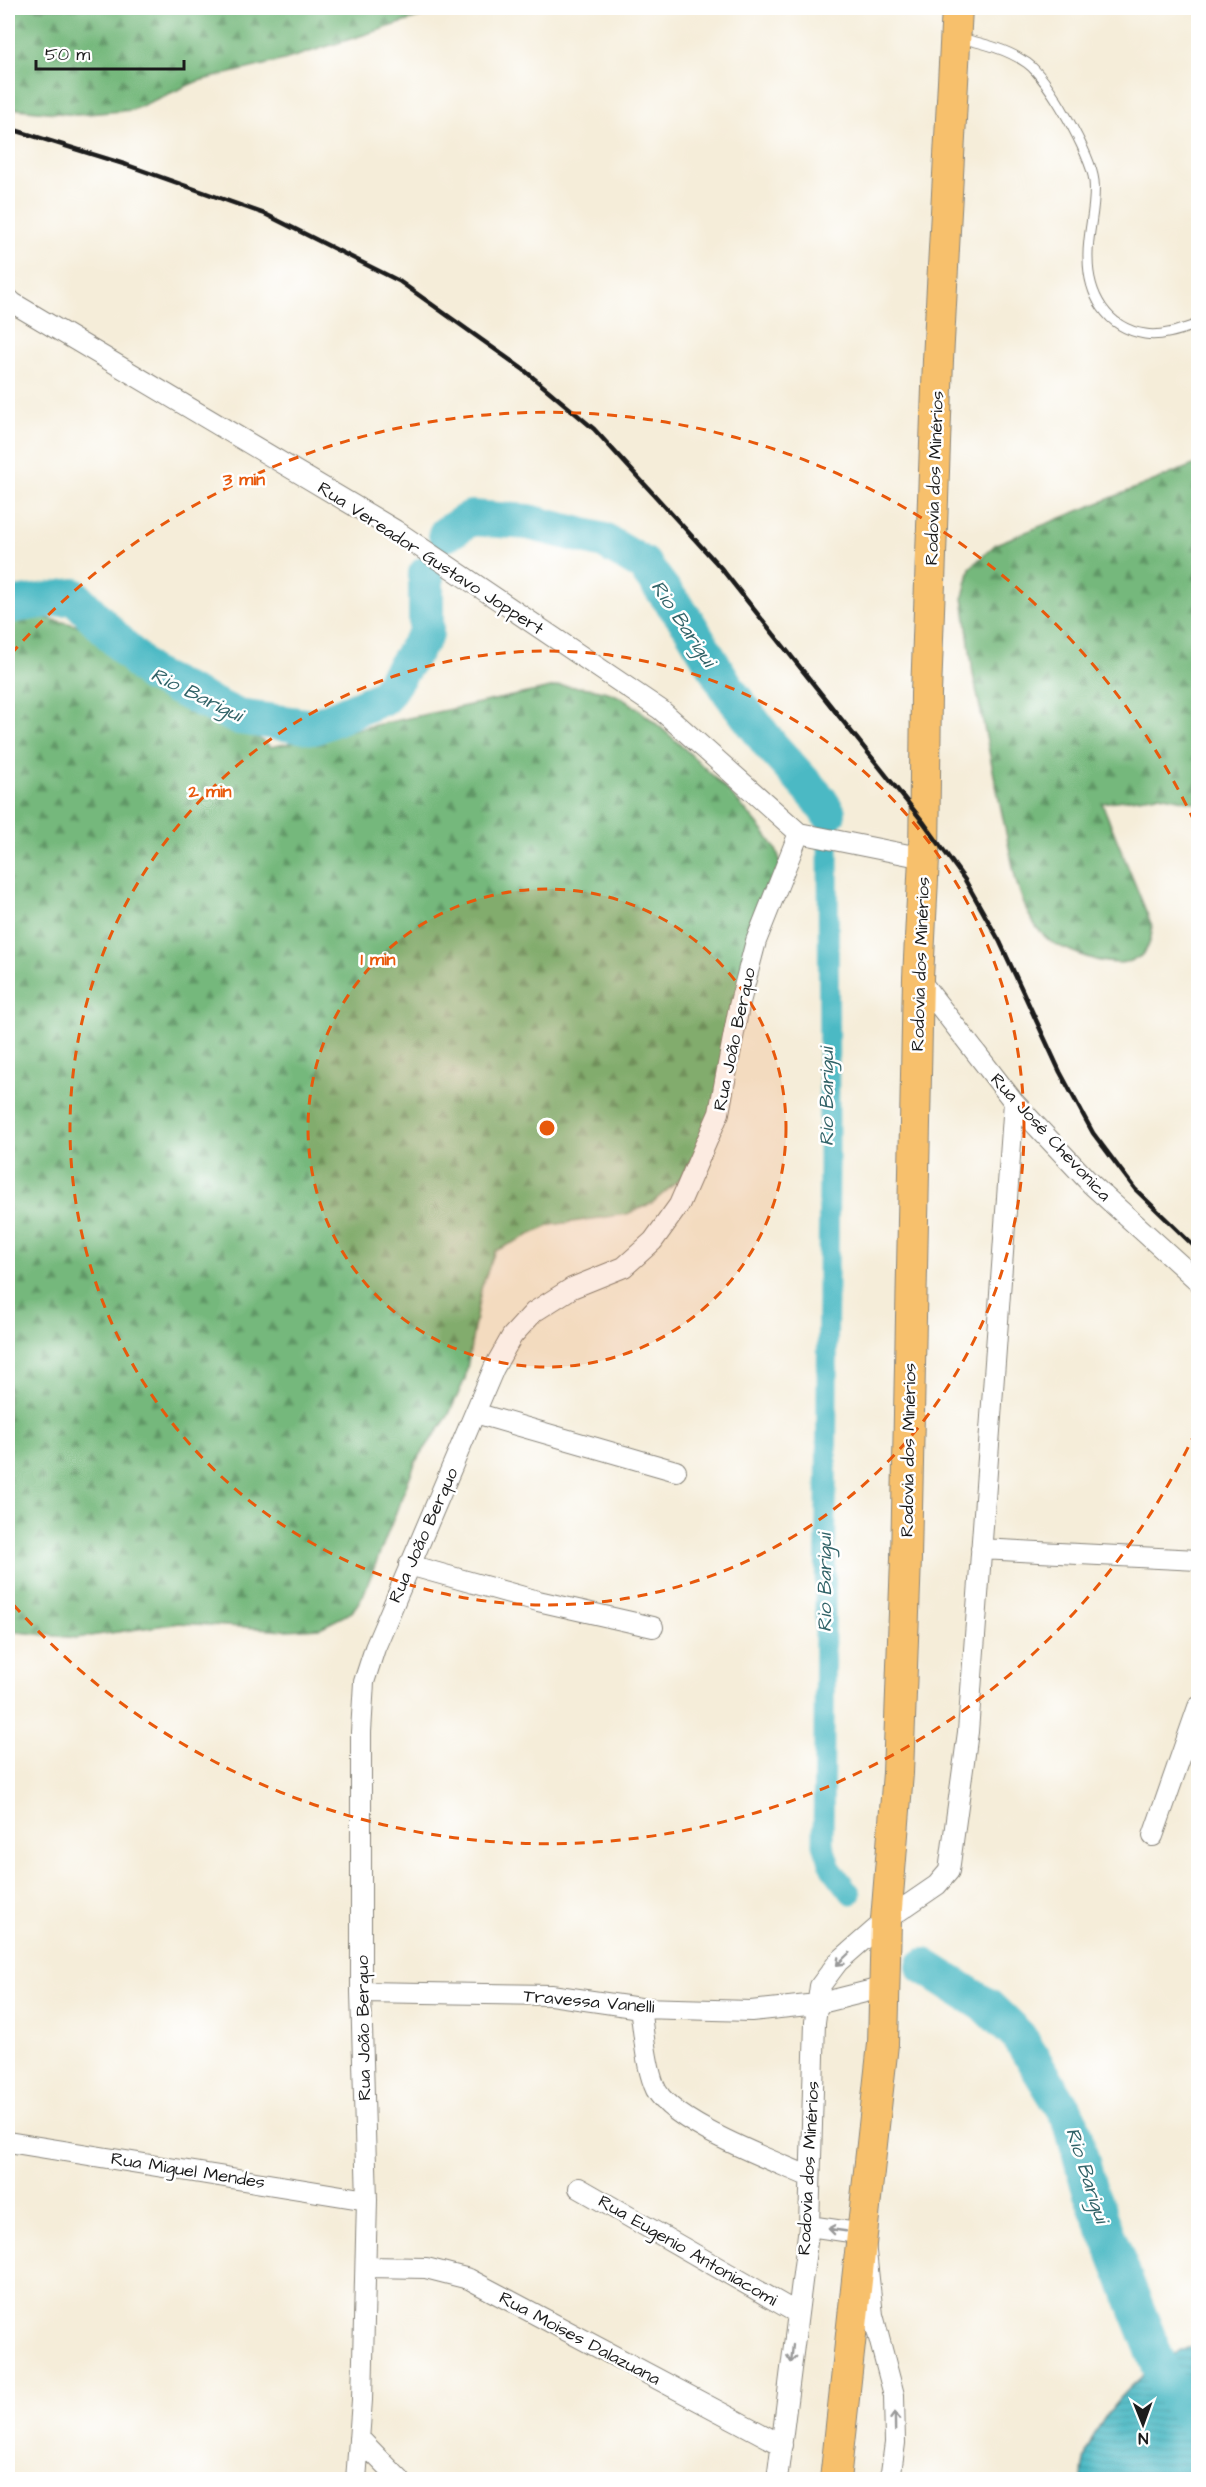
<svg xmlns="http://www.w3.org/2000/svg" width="1206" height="2487" font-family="'Architects Daughter',sans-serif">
  <defs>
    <pattern id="forest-firs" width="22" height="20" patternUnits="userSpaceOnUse" patternTransform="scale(1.5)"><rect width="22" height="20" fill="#75b87c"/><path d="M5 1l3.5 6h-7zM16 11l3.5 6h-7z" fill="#5f9565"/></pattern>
    <pattern id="water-rules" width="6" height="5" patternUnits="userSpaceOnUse" patternTransform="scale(1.5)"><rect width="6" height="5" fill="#4bb9c4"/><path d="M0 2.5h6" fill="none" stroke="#419ea8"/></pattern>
  </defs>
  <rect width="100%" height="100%" fill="#fff"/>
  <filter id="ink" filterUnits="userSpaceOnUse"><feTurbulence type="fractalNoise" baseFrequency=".0167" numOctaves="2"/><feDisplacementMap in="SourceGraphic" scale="12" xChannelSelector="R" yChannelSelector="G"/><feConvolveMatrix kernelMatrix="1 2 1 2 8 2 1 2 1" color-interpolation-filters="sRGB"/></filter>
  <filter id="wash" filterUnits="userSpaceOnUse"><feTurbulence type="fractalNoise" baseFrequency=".008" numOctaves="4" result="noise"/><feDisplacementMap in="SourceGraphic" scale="24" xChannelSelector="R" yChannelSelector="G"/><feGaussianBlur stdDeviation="1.35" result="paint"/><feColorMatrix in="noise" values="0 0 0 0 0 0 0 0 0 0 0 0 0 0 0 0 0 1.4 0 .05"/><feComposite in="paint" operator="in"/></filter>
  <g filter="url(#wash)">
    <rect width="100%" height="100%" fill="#f5edd9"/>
    <path fill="url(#forest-firs)" stroke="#486a4c" stroke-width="1.5" d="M8,8H449L284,60L198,81L132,110L77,115L8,108Z
      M1198,463V803L1159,795L1102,803L1152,926C1152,976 1102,965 1071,951C1064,948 1055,945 1050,941C1030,926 1023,902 1016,881L973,674L963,597L970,568L996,544Z
      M8,609L109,633L271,747L560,686C581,687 604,688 622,698C654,716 770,825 779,857C781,866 780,876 781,885L710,1115L695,1155L680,1179L652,1203L627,1214L551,1225L495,1251L481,1289L465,1379L448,1416L416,1461L363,1596L352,1612L320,1628L287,1630L179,1623L76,1638L8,1631Z"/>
    <path fill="url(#water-rules)" stroke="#346a70" stroke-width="1.5" d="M1198,2345V2479H1082C1080,2428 1151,2355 1198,2345Z"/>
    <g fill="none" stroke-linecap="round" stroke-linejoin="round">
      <path stroke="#4bb9c4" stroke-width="21" d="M828,813L829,1165L823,1844L831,1868L851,1894"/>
      <path stroke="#4bb9c4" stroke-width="36" d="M446,534L471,518L528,522L604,541L643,564L688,623L729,691L771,746L819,799L828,813
        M8,606L74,596L150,674L238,717L314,727L384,697L426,634V574
        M924,1966L987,2006L1019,2037L1070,2119L1090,2191L1167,2385L1198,2425"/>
    </g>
  </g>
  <g filter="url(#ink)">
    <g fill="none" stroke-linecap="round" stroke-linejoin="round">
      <defs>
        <path id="service" d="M959,38C982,43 1007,49 1027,63C1048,78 1091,155 1094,181C1097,206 1087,233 1088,258C1088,294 1106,328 1145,334C1162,337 1183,329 1198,324"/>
        <path id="minor" d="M8,298L13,303L395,530L661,710L799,833
          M918,978L1014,1102L1091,1184L1198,1281
          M475,1413L676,1471
          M981,1549L1198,1560
          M409,1565L538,1601L653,1627
          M1153,1836L1198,1707
          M361,1992L551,1995L640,2008L751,2011L817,2004L885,1987
          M640,2008C644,2033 645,2061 654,2085C666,2122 775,2161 810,2177
          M8,2142L367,2200
          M579,2188L797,2313
          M809,2226L864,2234L873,2315L894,2395L895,2443L890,2480
          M367,2267L426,2268L469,2279L782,2445
          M359,2438L400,2480
          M356,2480L362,2400L367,2200L361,1992V1732L364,1682L375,1648L494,1368L512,1336L534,1312L572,1288L624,1267L653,1241L679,1205L719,1113L739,1006L756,941L799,833L924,858
          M777,2480L809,2226L815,2022L820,1986L838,1962L886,1920L937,1885L949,1871L968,1732L1014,1102"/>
        <path id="primary" d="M835,2480L883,2044L886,1920L898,1773L906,1559L918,978L924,858L926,694L938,360L957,8"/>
      </defs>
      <use href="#service" stroke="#88847a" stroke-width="11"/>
      <use href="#minor" stroke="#88847a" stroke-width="22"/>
      <use href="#primary" stroke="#88847a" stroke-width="32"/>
      <use href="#service" stroke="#fff" stroke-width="9"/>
      <use href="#minor" stroke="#fff" stroke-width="20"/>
      <use href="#primary" stroke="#f7c06c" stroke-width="30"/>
      <path stroke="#1c1c1c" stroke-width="4.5" d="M8,128L127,165L265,214L399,281L524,370L594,429L721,568L924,823L965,880L1000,942L1060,1072L1093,1133L1135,1189L1198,1250"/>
    </g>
    <defs><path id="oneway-shaft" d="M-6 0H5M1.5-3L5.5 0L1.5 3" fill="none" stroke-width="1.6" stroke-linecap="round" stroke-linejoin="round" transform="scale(1.5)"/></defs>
    <g stroke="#999">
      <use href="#oneway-shaft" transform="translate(843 1959) rotate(136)"/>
      <use href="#oneway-shaft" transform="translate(837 2230) rotate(-172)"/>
      <use href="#oneway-shaft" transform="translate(792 2354) rotate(96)"/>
      <use href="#oneway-shaft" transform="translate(895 2421) rotate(-91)"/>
    </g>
  </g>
  <circle cx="547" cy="1128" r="239" fill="#e8590c" fill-opacity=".12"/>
  <g fill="none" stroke="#e8590c" stroke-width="3" stroke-dasharray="10 8">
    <circle cx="547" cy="1128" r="239"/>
    <circle cx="547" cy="1128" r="477"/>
    <path d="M1196 1431A716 716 0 0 1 11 1602M11 654A716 716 0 0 1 1196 825"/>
  </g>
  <g text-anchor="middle" stroke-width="5" stroke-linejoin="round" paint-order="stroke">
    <g font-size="18" fill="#1c1c1c" stroke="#fff">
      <text transform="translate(934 478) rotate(-88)" y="6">Rodovia dos Minérios</text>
      <text transform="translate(431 558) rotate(33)" y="6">Rua Vereador Gustavo Joppert</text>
      <text transform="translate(920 964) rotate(-88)" y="6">Rodovia dos Minérios</text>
      <text transform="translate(734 1039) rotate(-78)" y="6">Rua João Berquo</text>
      <text transform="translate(1051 1137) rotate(47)" y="6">Rua José Chevonica</text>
      <text transform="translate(908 1450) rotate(-89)" y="6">Rodovia dos Minérios</text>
      <text transform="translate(423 1535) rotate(-66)" y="6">Rua João Berquo</text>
      <text transform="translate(589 2001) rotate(5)" y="6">Travessa Vanelli</text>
      <text transform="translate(363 2028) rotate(-91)" y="6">Rua João Berquo</text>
      <text transform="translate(808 2168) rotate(-87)" y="6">Rodovia dos Minérios</text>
      <text transform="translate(188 2170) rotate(9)" y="6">Rua Miguel Mendes</text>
      <text transform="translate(688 2250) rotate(30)" y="6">Rua Eugenio Antoniacomi</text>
      <text transform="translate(580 2338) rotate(28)" y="6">Rua Moises Dalazuana</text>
    </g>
    <g font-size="20" font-style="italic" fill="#316368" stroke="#fff">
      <text transform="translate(684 623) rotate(56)" y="7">Rio Barigui</text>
      <text transform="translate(197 694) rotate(26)" y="7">Rio Barigui</text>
      <text transform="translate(826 1097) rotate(-90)" y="7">Rio Barigui</text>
      <text transform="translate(824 1583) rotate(-90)" y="7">Rio Barigui</text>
      <text transform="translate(1088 2175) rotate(72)" y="7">Rio Barigui</text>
    </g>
  </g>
  <circle cx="547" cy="1128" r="9" fill="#e8590c" stroke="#fff" stroke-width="3"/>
  <g font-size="18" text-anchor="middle" font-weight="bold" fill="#e8590c" stroke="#fff" stroke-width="5" stroke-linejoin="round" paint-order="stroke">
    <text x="244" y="485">3 min</text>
    <text x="210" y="797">2 min</text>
    <text x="378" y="965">1 min</text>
  </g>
  <rect width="1206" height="2487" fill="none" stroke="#fff" stroke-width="30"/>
  <g transform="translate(1143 2424) rotate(179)" stroke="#ffffff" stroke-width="4.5" paint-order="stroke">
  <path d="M0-4.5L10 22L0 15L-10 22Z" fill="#1c1c1c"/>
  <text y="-9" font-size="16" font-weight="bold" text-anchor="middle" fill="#1c1c1c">N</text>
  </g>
  <path d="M36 60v9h148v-9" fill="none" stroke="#1c1c1c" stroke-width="3"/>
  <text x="45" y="60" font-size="18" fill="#1c1c1c" stroke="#ffffff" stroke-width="4.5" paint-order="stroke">50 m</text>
</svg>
